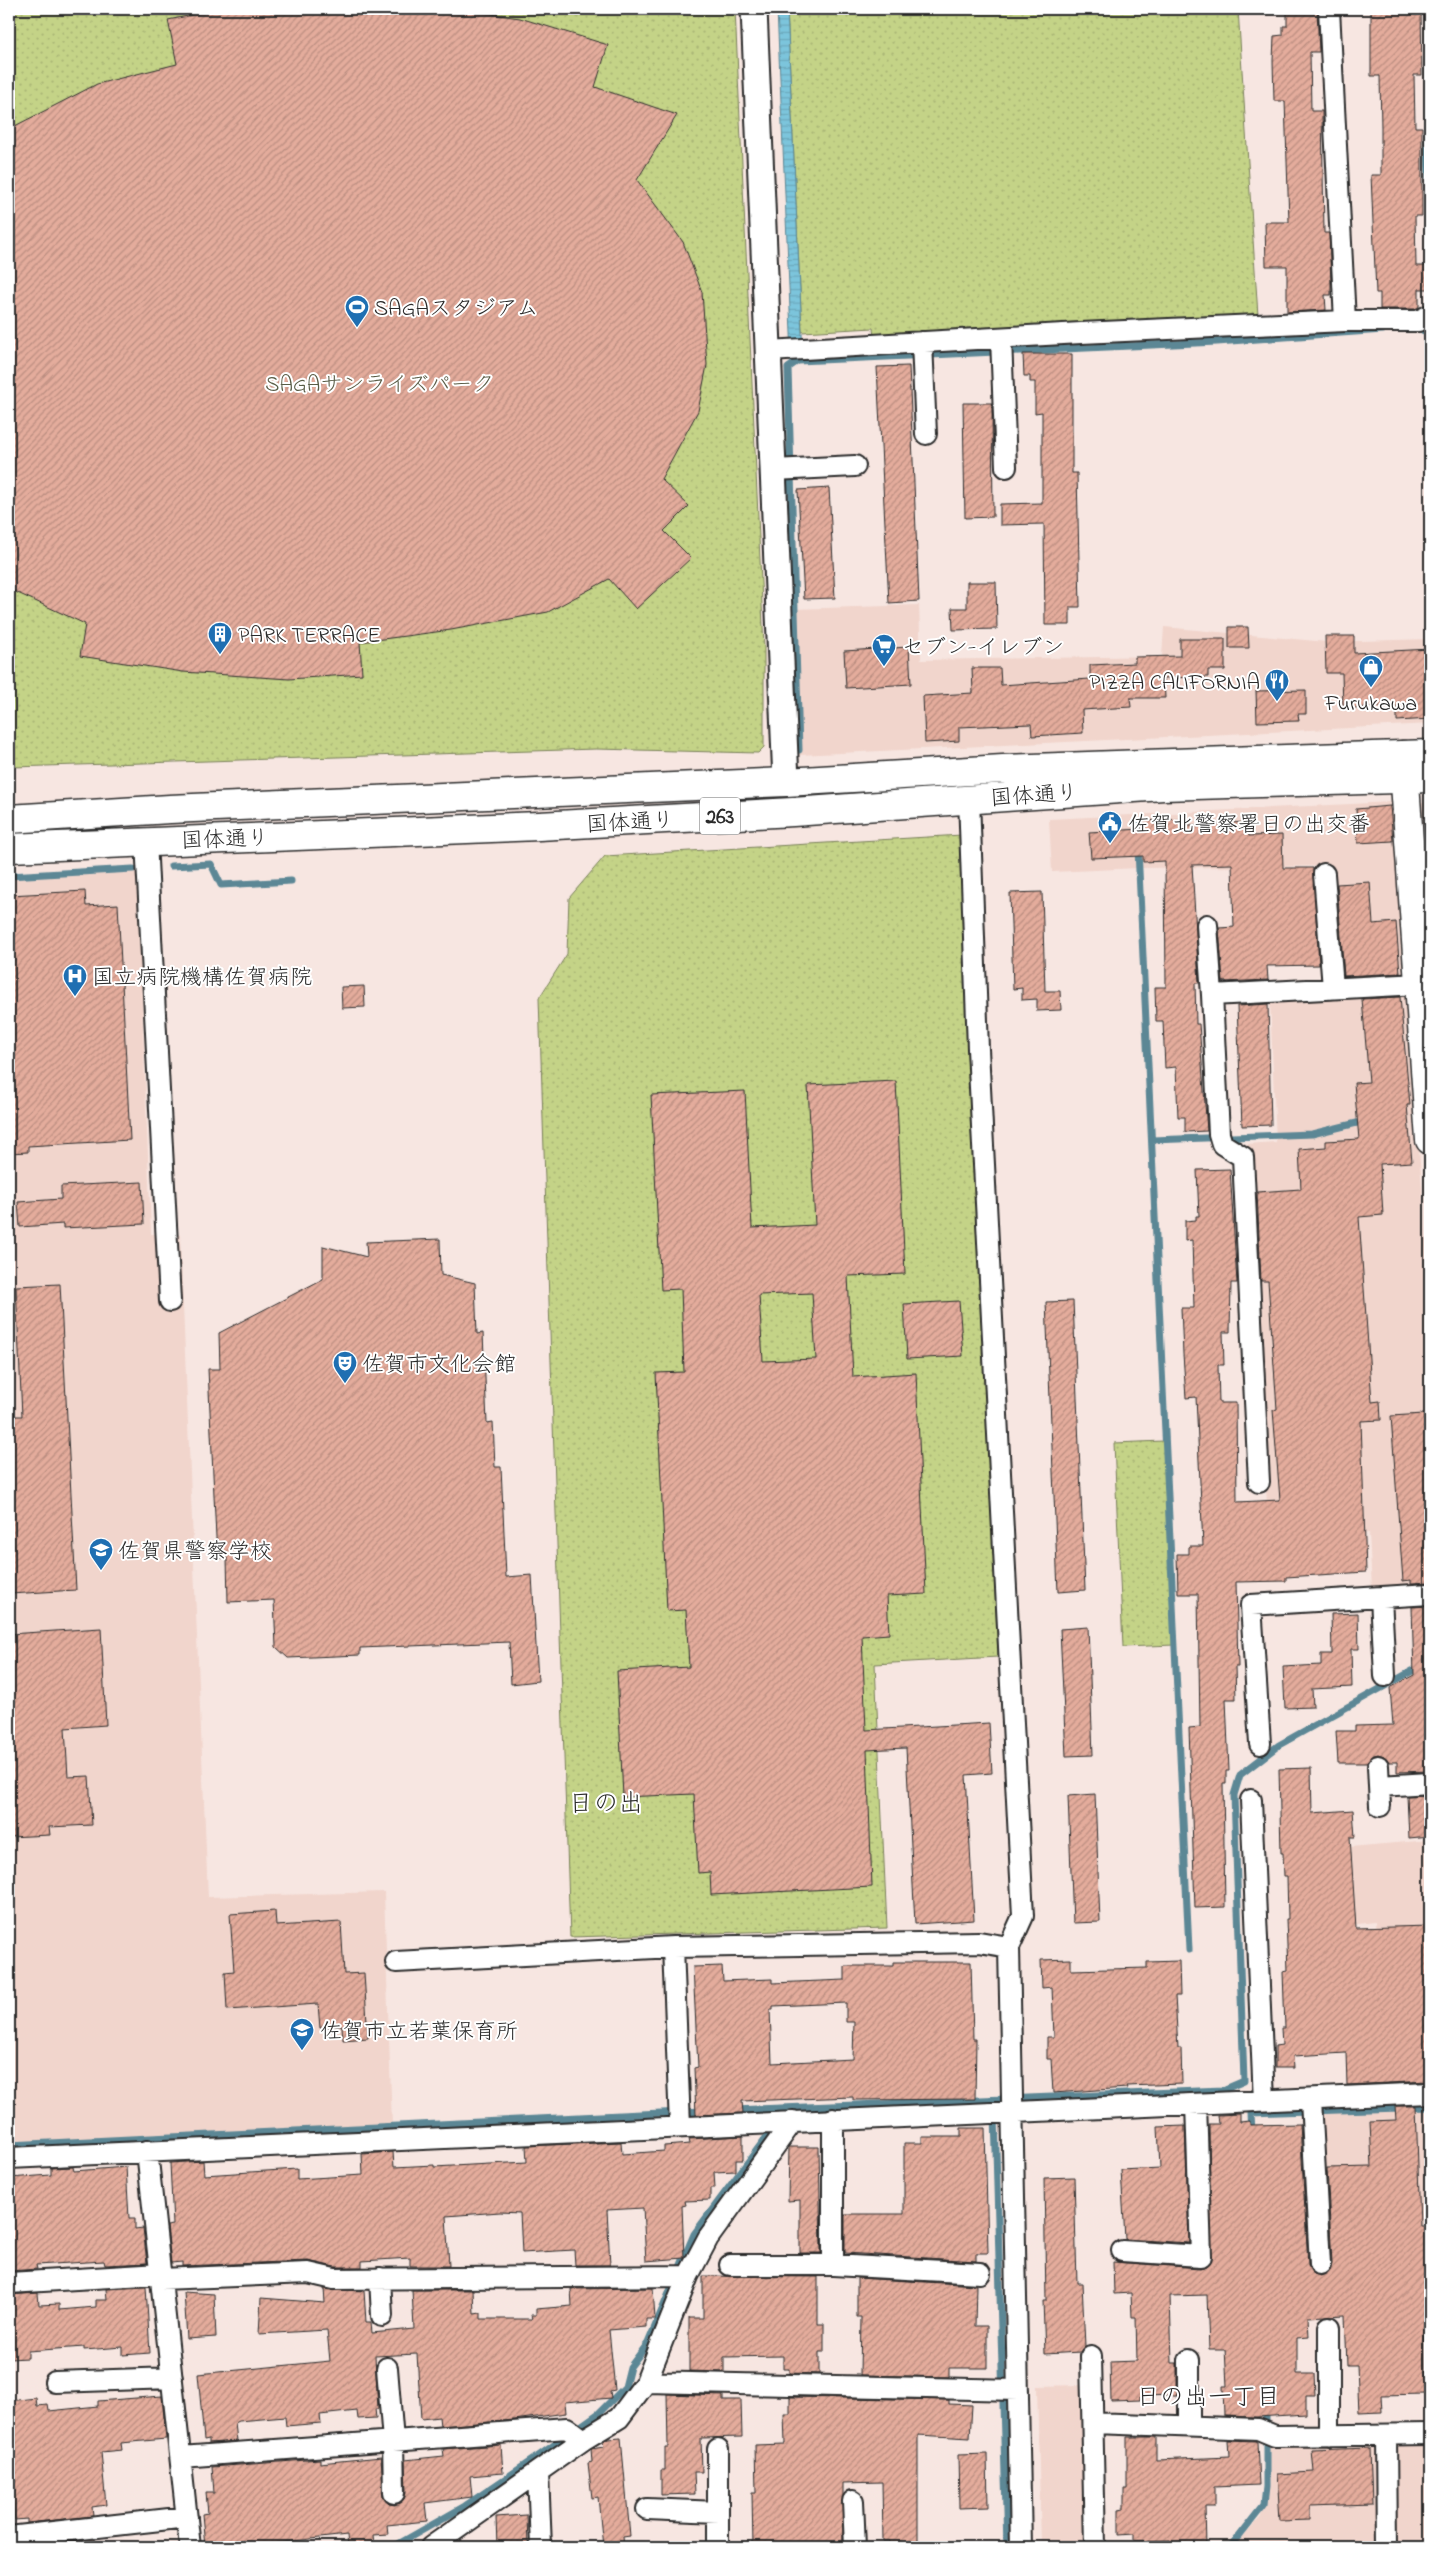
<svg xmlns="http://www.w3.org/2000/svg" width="1439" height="2556" font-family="'Indie Flower','Klee One',sans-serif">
  <defs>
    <pattern id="park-dots" width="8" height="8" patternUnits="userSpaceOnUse" patternTransform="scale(1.25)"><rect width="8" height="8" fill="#c4d387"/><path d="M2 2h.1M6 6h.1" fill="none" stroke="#a9b575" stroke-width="1.8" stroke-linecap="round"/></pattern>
    <pattern id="water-rules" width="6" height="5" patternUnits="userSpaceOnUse" patternTransform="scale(1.25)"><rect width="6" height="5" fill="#7cc5dc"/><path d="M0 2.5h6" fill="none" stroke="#6ba9bd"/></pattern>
    <pattern id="building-hatch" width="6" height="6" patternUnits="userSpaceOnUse" patternTransform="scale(1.25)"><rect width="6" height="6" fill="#e4ac9c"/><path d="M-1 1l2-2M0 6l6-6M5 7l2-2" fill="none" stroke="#b98c7f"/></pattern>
  </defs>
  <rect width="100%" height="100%" fill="#f7e6e1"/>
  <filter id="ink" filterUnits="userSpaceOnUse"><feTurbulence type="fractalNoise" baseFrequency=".02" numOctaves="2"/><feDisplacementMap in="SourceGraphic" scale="10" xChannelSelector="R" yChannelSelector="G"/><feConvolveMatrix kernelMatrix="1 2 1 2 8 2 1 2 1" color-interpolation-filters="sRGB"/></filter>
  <g filter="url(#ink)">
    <path fill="#f1d5cc" d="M919,605L921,660L1162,656L1164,627L1327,642L1430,639V724L799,755L793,609Z
      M1392,802L1430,1291V1586L1372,1589L1369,1533L1269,1541L1247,1144L1276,1142L1270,1001L1338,995L1329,866L1138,868L1052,872L1049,819Z
      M1415,802H1430V993Z
      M137,871L151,1234L180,1235L208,1897L384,1892L392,2125L9,2144V878Z
      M1430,1840V2224L1368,2226L1367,2247L1322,2248L1318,2093L1383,2090L1375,1922L1316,1929L1315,1850Z
      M1083,2385L1087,2547H1041L1037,2386Z
      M1270,2441L1430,2444V2547H1234L1262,2516Z"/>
    <path fill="url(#park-dots)" stroke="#787f59" d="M9,9H735L764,648V747L758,753L596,749L13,767L9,762Z
      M787,9H1238L1258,316L874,338L873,328L802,332Z
      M962,835L998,1657L875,1664L887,1928L570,1937L539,998L567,954L569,898L605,856Z
      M1164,1441L1174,1645L1123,1647L1114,1443Z"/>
    <path fill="url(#water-rules)" stroke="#5c8795" d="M777,9H787L803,355L792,356Z"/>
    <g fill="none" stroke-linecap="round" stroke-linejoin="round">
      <path stroke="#5c8795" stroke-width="7" d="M1429,9L1428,153L1430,200
        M1414,328L1428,332L1430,427
        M797,350L798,361L1217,342L1383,330
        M798,361L788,368L799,750
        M1137,822L1138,838
        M1138,849L1189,1950
        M171,866L211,864L221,885L291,881
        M9,876L133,869
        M1152,1140L1312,1134L1365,1121
        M734,2110L1223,2090L1244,2081L1234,1795L1240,1775L1279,1745L1430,1661
        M995,2114L1007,2547
        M1252,2133L1251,2113L1430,2107
        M9,2145L703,2111
        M393,2547L465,2506L540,2455L599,2413L625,2387L630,2367L648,2343L694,2234L774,2127
        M1231,2547L1264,2505L1266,2487V2408"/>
    </g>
    <path fill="url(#building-hatch)" stroke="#2b2b2b" fill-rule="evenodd" d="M222,9H455L520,18L608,45L595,87L677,115L637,180L683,242L702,292L707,365L698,411L661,479L689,506L664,531L691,558L636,609L609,579L548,612L451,630L360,642L362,674L289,679L183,672L80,656L85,624L9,589V129L97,84L177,64L168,20Z
      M1287,9H1317L1319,52H1310L1311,111H1322L1324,233H1329L1331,284V295H1325L1326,310L1287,312V266H1266L1265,222H1289L1285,101H1274L1273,61L1274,36L1283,35V26H1287Z
      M1379,9H1421L1422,75H1414L1415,127H1422V216H1415L1416,266H1428V289H1419V307L1415,309H1380V293H1376L1371,175H1381V128L1380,76H1371V11Z
      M1023,354H1072V473H1077L1080,607H1070V625H1045L1044,524L1000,525V504L1042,503V412L1035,413V382H1030V376H1024Z
      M909,366L919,601L889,603L877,367Z
      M963,403H992L993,517L965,518Z
      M829,488L835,598L804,599L798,490Z
      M967,582H996L997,629L953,630L952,608H967Z
      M1229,627H1248L1249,648H1229Z
      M1325,636H1354V653L1430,649V719L1397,721V706L1343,709L1342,673H1326Z
      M1180,639H1225V670H1208V677L1164,678L1165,698H1130L1131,707L1082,710L1083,733L1032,736L1031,724L959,727V741L925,743L923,696L973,693L972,668H1000L1001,685L1090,679V665L1135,663V657L1180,656Z
      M909,647L911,684L846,688L844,651Z
      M1306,690V714H1298L1299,721L1257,722L1256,691Z
      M1390,806L1393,841L1358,843L1356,809Z
      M1185,819V825H1229V823L1249,822V836L1282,835L1283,868H1313L1319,965L1267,966L1268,980L1223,982L1219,928L1234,927L1232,864L1192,865L1199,983H1195L1196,1024H1199L1207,1131L1185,1132V1117H1178L1176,1067L1165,1068L1163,1021H1156L1155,987H1166L1165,861L1143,862V856L1091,858L1089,832L1142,829V821Z
      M1370,882L1373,924L1396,922L1400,973L1344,976L1337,884Z
      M85,891L86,906L118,904L130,1140L28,1146V1152L9,1153V895Z
      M1042,892L1045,991H1060L1061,1010L1037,1011V999L1022,1000V988L1013,989L1010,893Z
      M364,986L365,1007L342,1008L341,987Z
      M1400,997L1410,1105H1407L1412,1162L1380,1164L1383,1215L1359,1217L1372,1402L1380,1401L1381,1420L1361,1421L1366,1572L1286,1577V1581L1236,1582L1238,1667H1235L1236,1699H1226L1229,1771H1226V1783H1223L1225,1907L1195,1908L1189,1728L1200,1727L1198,1594H1178L1177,1554H1189V1546H1203L1196,1397L1186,1398L1183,1354L1181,1308H1194L1192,1240L1185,1241V1221L1196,1220V1216H1199L1197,1170L1230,1169L1237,1283H1231L1230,1332H1223L1224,1365H1218L1219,1403H1236L1237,1502L1280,1500L1273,1410L1277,1409L1268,1281H1261L1257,1192L1301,1189L1299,1149L1326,1147V1141L1359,1139L1354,1083L1369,1082L1362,999Z
      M1268,1004L1271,1125L1242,1126L1237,1006Z
      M896,1081L905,1274L848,1276L853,1377L916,1373L926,1594L887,1596L889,1634L862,1636L866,1730L989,1723L992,1773L966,1775L974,1920L915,1924L906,1748L867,1750L872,1887L711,1895L710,1872L698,1873L694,1794L623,1797L617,1671L689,1667L686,1610L667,1611L656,1373L684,1372L681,1289L661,1290L651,1095L745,1091L752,1228L815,1225L808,1085ZM812,1293L816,1359L763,1361L759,1295Z
      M142,1182L144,1224L63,1228V1224L20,1227L18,1202L61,1199V1186Z
      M440,1239L441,1275L475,1283L477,1334L483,1333L487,1423L493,1422L495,1467H501L506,1577L532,1575L538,1681L511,1684L509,1642L360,1648V1655L288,1658L276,1647L274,1600L228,1602L227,1558H217L208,1369H220L219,1333L323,1279V1246L367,1257L366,1242Z
      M60,1284L76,1590L10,1594L9,1416H22L16,1286Z
      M959,1301L963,1356L907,1359L904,1304Z
      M1073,1301L1085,1590L1058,1592L1046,1302Z
      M1424,1414V1420H1430V1582L1411,1583V1580L1403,1581L1391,1416Z
      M1430,1606V1771L1397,1772V1762H1389L1384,1756L1378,1754L1371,1756L1367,1763H1338L1336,1731H1355V1726L1393,1725L1390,1688L1414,1675L1412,1607Z
      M1358,1613L1359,1649H1351L1352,1687L1312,1689L1313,1707L1285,1708L1283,1667L1321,1665V1654H1332L1331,1614Z
      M1088,1627L1093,1755L1066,1756L1060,1629Z
      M101,1628L106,1725L65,1728L68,1777L89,1776L92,1825L49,1827L50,1835L9,1837V1634Z
      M1311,1768L1312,1813L1353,1810L1355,1837H1350L1356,1928L1430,1926L1429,2081L1347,2085L1346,2053L1293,2056L1294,2068H1275V2046L1282,2045L1281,2028H1285L1283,1972L1288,1971L1286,1919H1288L1287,1876H1284L1283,1853H1281L1279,1769Z
      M1095,1794L1100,1922L1073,1923L1068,1796Z
      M1430,1795V1836L1409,1838L1407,1796Z
      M275,1911L276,1926L341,1922L344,1974L364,1973L368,2038L343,2040L342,2026L320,2028L318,2004L227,2010L225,1972L234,1971L230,1914Z
      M1071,1959V1970L1147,1968V1962L1179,1961L1180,1996H1175L1178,2048H1181L1182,2084L1126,2086L1127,2088L1053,2093L1051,2059H1047V2037H1054L1052,1987L1042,1988L1041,1960Z
      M893,1962H971L973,2039H976L975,2099L853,2100V2097L742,2101L743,2113L696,2115L694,2068L698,2067L693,1967L722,1966L723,1981L772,1979V1983L845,1980V1966H893ZM846,2003V2022H854L853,2059L772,2063L770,2009H773V2006Z
      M1395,2106H1416L1420,2226H1425V2249H1430V2284H1424L1425,2394L1381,2395L1382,2412L1359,2413L1357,2365H1347L1345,2315L1308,2317L1309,2337L1297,2338V2374H1314L1315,2395H1306V2414L1257,2417L1224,2416L1223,2386H1227L1225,2349H1209L1207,2295L1170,2296L1172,2363H1177V2395L1140,2396V2400L1111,2401L1110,2362L1137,2361L1136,2317H1132L1131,2293L1114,2294L1113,2262L1200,2268L1207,2266L1211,2261L1209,2124H1219L1218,2115L1240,2114V2122L1250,2121V2125L1300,2124L1308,2265L1314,2274L1321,2276L1330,2270L1332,2263L1327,2168L1372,2167L1370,2121L1396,2120Z
      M1185,2126L1189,2243L1125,2239L1121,2170L1160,2168L1158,2127Z
      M961,2128H985L988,2253H976V2261L845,2253V2214H904V2143H922V2137H961Z
      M743,2136V2160H736V2171L714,2172L715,2188H710V2200L685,2201L686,2205L682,2206L684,2258L646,2261L643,2208L607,2210L610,2265H575L574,2250L522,2253L520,2213L500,2212L446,2216L449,2266H410V2258L362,2261V2267H335L308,2261L182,2266V2262L171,2263L167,2226L173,2225L170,2163L203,2161L204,2175L297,2169V2179L363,2175L362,2154L393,2152L394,2167L434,2165V2167L527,2162L526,2146L621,2142L622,2154L664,2151V2146L690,2144L689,2139Z
      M789,2147H819L821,2253H800V2200L788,2201Z
      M73,2167L74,2171L126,2167L129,2218H135V2229L143,2228L147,2263L105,2265L104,2261L36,2265L37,2269L9,2271V2178L51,2175V2168Z
      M1074,2177L1077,2283H1082L1085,2346L1080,2352L1045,2354L1043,2301H1046L1044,2178Z
      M703,2276L818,2277V2324H824V2352H819V2374L789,2373V2369H783V2356L724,2357V2372L689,2371V2318H703Z
      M857,2278L976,2285L975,2326H987V2368H949V2377L860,2375L861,2317H857Z
      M146,2287L150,2353L123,2355V2347L84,2350V2347L28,2351V2358L9,2359V2295L38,2293L39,2305L59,2304V2310L96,2307V2300H107L106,2289Z
      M653,2288L655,2319H646V2327L609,2330L615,2390L610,2391L611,2398L565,2402L566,2413L514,2420L440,2426L439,2417L421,2419L417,2354L375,2356L378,2409H375L376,2418L358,2419L357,2411L320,2415L321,2423L286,2426L285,2417L239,2421L235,2423L237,2441L209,2443V2439L204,2440L198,2374L330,2361L327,2330L259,2334L261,2298L325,2303L324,2289L364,2291L366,2322H371L372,2333L414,2329L412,2290H473L474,2314L481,2313V2319H532L531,2315H536V2309L572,2306L571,2289Z
      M184,2292L214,2294L216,2337L187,2339Z
      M667,2394L723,2396V2400H741L742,2437L701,2438L702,2472H694L695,2494L661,2495V2470H665V2447H668Z
      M162,2396L166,2439L121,2443L122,2450L101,2452L106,2505L92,2507L93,2516L27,2523V2519L15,2520L11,2484L15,2483L9,2401L36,2398L37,2406L48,2405L49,2411L98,2406V2401Z
      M790,2397L949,2400V2404L972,2405L970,2438L918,2435V2546L890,2547V2541H883L882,2482L843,2483V2546L753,2547L752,2493H756L755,2445L785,2444L784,2414H790Z
      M1127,2437H1156V2460L1229,2457L1228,2440L1255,2441L1257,2442L1259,2485L1214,2487V2506H1205L1206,2547H1171V2540L1134,2541V2534L1119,2535V2509L1124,2508V2489H1127Z
      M621,2438L630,2536L623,2537L624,2547H603L598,2497L592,2498L588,2463L592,2462L591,2449L604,2447L603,2442L608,2439Z
      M501,2445L503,2473L470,2476L472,2497L425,2503L427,2521L387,2525L388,2534L373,2535L374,2545L348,2547L347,2535L239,2547H205L202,2514L208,2513L206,2493H214L212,2467L320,2459V2463L381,2457L384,2499L389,2504L395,2505L404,2499L406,2493L405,2460L444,2456L443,2449Z
      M1370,2448L1372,2504L1310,2506V2520L1280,2521L1277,2474L1314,2472L1312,2450Z
      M987,2454L988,2507L959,2508L958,2455Z
      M527,2515L528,2547H497L496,2517Z
      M95,2539L96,2547H30Z"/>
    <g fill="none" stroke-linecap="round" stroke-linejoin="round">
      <defs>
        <path id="minor" d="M1329,9L1345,321
          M1001,338L1006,467
          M922,342L926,434
          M769,351L1081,333L1345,321H1418L1430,315
          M774,470L855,466
          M969,798L978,1049L1023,1916L1009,1947L1021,2547
          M146,841L170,1301
          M1324,874L1333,988
          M1207,925L1212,995
          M1259,1482L1243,1157L1222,1144L1219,1134L1212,995L1419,984
          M1381,1597L1385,1676
          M1260,1744L1251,1605L1430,1594
          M1378,1766L1380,1806
          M1379,1786L1430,1783
          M1251,1800L1264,2101
          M673,1947L680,2126
          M396,1962L673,1947L979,1942L1009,1947
          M1311,2100L1320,2264
          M833,2119V2265
          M147,2151L190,2547
          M9,2158L1430,2093
          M1122,2251L1201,2256L1196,2104
          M730,2265H833L980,2273
          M380,2278L382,2316
          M161,2279L308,2273L334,2279L688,2276
          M9,2283L161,2274
          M1329,2327V2436
          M1091,2356L1095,2547
          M387,2368L393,2441L394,2493
          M55,2382L172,2378
          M646,2382L1018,2390
          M1093,2423L1258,2429L1275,2436L1430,2434
          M1189,2427V2360
          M1386,2435L1387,2547
          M718,2449V2547
          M181,2457L567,2428L583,2440L619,2418L646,2382L688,2276L708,2238L793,2121
          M538,2473L541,2547
          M853,2501L855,2547
          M647,2509L718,2512
          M9,2537L187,2517
          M431,2547L583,2440"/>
        <path id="tertiary" d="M754,9L786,782"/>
        <path id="primary" d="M1403,755L1430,1140"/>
        <path id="trunk" d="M9,819L170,809L786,782L1003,769L1430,754
          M9,848L539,826L793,812L1163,786L1430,778"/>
      </defs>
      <use href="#minor" stroke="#2b2b2b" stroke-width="24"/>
      <use href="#tertiary" stroke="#2b2b2b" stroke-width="29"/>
      <use href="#primary" stroke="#2b2b2b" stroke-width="31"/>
      <use href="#trunk" stroke="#2b2b2b" stroke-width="31"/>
      <use href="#minor" stroke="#fff" stroke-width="20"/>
      <use href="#tertiary" stroke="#fff" stroke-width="25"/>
      <use href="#primary" stroke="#fff" stroke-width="28"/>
      <use href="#trunk" stroke="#fff" stroke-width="28"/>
    </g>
  </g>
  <defs>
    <symbol id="stadium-pin" viewBox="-11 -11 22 30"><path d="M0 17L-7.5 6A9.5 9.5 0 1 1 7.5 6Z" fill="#1f6fb2" stroke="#fff"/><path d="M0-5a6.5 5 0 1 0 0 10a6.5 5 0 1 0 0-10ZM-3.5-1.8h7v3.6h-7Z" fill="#fff"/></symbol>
    <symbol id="building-pin" viewBox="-11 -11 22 30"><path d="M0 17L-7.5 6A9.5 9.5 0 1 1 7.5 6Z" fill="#1f6fb2" stroke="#fff"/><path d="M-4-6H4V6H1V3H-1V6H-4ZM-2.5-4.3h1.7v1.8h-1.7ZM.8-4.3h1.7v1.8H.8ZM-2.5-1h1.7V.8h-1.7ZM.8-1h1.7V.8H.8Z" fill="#fff"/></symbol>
    <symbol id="supermarket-pin" viewBox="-11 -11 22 30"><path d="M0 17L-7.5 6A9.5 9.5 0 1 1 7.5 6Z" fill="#1f6fb2" stroke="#fff"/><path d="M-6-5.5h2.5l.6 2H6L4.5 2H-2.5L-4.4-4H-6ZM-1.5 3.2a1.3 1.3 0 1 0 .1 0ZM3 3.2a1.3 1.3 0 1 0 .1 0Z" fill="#fff"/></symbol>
    <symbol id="shop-pin" viewBox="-11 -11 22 30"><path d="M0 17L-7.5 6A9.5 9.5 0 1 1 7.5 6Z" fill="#1f6fb2" stroke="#fff"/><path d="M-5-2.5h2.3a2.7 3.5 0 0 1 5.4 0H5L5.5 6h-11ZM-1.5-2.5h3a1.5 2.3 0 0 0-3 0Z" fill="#fff"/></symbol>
    <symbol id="restaurant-pin" viewBox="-11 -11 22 30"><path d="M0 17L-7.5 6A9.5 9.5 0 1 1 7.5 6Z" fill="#1f6fb2" stroke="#fff"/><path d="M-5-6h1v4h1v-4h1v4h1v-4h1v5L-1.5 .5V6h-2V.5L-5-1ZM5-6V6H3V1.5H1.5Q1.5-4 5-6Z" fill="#fff"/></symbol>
    <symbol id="civic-pin" viewBox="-11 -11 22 30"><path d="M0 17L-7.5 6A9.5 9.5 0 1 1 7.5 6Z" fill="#1f6fb2" stroke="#fff"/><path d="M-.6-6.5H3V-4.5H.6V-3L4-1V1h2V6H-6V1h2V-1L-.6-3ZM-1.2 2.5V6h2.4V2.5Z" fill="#fff"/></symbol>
    <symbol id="hospital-pin" viewBox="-11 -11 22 30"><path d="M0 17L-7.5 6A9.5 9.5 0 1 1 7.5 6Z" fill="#1f6fb2" stroke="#fff"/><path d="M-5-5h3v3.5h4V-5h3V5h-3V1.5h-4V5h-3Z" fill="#fff"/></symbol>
    <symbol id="theatre-pin" viewBox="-11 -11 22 30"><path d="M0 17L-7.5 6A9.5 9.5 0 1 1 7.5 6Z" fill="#1f6fb2" stroke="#fff"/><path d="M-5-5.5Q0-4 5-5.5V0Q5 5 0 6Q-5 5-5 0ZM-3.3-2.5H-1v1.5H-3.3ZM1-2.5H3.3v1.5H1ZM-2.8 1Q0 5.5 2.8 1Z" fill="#fff"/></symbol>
    <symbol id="university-pin" viewBox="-11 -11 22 30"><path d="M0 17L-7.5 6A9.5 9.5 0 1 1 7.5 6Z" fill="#1f6fb2" stroke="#fff"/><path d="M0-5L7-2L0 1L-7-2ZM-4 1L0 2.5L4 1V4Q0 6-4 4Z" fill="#fff"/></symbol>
    <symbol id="school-pin" viewBox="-11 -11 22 30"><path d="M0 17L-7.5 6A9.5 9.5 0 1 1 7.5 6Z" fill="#1f6fb2" stroke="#fff"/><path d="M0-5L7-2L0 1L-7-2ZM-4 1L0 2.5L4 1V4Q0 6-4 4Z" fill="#fff"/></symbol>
  </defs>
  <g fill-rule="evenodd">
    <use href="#stadium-pin" x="343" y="293" width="28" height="38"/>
    <use href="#building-pin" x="206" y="620" width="28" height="38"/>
    <use href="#supermarket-pin" x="870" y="632" width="28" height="38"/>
    <use href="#shop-pin" x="1357" y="653" width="28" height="38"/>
    <use href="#restaurant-pin" x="1263" y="667" width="28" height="38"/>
    <use href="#civic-pin" x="1096" y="809" width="28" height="38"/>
    <use href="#hospital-pin" x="61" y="962" width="28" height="38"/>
    <use href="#theatre-pin" x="331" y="1349" width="28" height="38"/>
    <use href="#university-pin" x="87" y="1536" width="28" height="38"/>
    <use href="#school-pin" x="288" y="2016" width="28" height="38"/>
  </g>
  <g text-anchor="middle" stroke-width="4" stroke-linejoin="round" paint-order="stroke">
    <rect fill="#fff" stroke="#6b6b6b" stroke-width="1" x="700" y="797.5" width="40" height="37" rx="4"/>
    <g font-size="21" font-weight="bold" fill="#2b2b2b">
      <text x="720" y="823">263</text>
    </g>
    <g font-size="22" fill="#2b2b2b" stroke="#fff" text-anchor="start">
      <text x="374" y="315">SAGAスタジアム</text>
      <text x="238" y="642">PARK TERRACE</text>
      <text x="902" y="654">セブン-イレブン</text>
      <text x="1260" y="689" text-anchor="end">PIZZA CALIFORNIA</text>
      <text x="1371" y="710" text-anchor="middle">Furukawa</text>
      <text x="1128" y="831">佐賀北警察署日の出交番</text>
      <text x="92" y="984">国立病院機構佐賀病院</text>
      <text x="362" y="1371">佐賀市文化会館</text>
      <text x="118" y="1558">佐賀県警察学校</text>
      <text x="320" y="2038">佐賀市立若葉保育所</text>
    </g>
    <g font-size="22" fill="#595d47" stroke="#fff">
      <text x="380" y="391">SAGAサンライズパーク</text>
    </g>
    <g font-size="22" fill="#2b2b2b" stroke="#fff">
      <text transform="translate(1034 794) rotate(-4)" y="8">国体通り</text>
      <text transform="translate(630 821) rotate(-3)" y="8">国体通り</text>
      <text transform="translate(225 838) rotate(-2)" y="8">国体通り</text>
    </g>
    <g font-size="24" fill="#2b2b2b" stroke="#fff">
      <text x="1208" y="2404">日の出一丁目</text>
    </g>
    <g font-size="25" fill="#2b2b2b" stroke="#fff">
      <text x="606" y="1811">日の出</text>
    </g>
  </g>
  <rect width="1439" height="2556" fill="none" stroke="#fff" stroke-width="30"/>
  <rect x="15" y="15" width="1409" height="2526" fill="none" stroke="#2b2b2b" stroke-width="2" filter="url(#ink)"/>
</svg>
